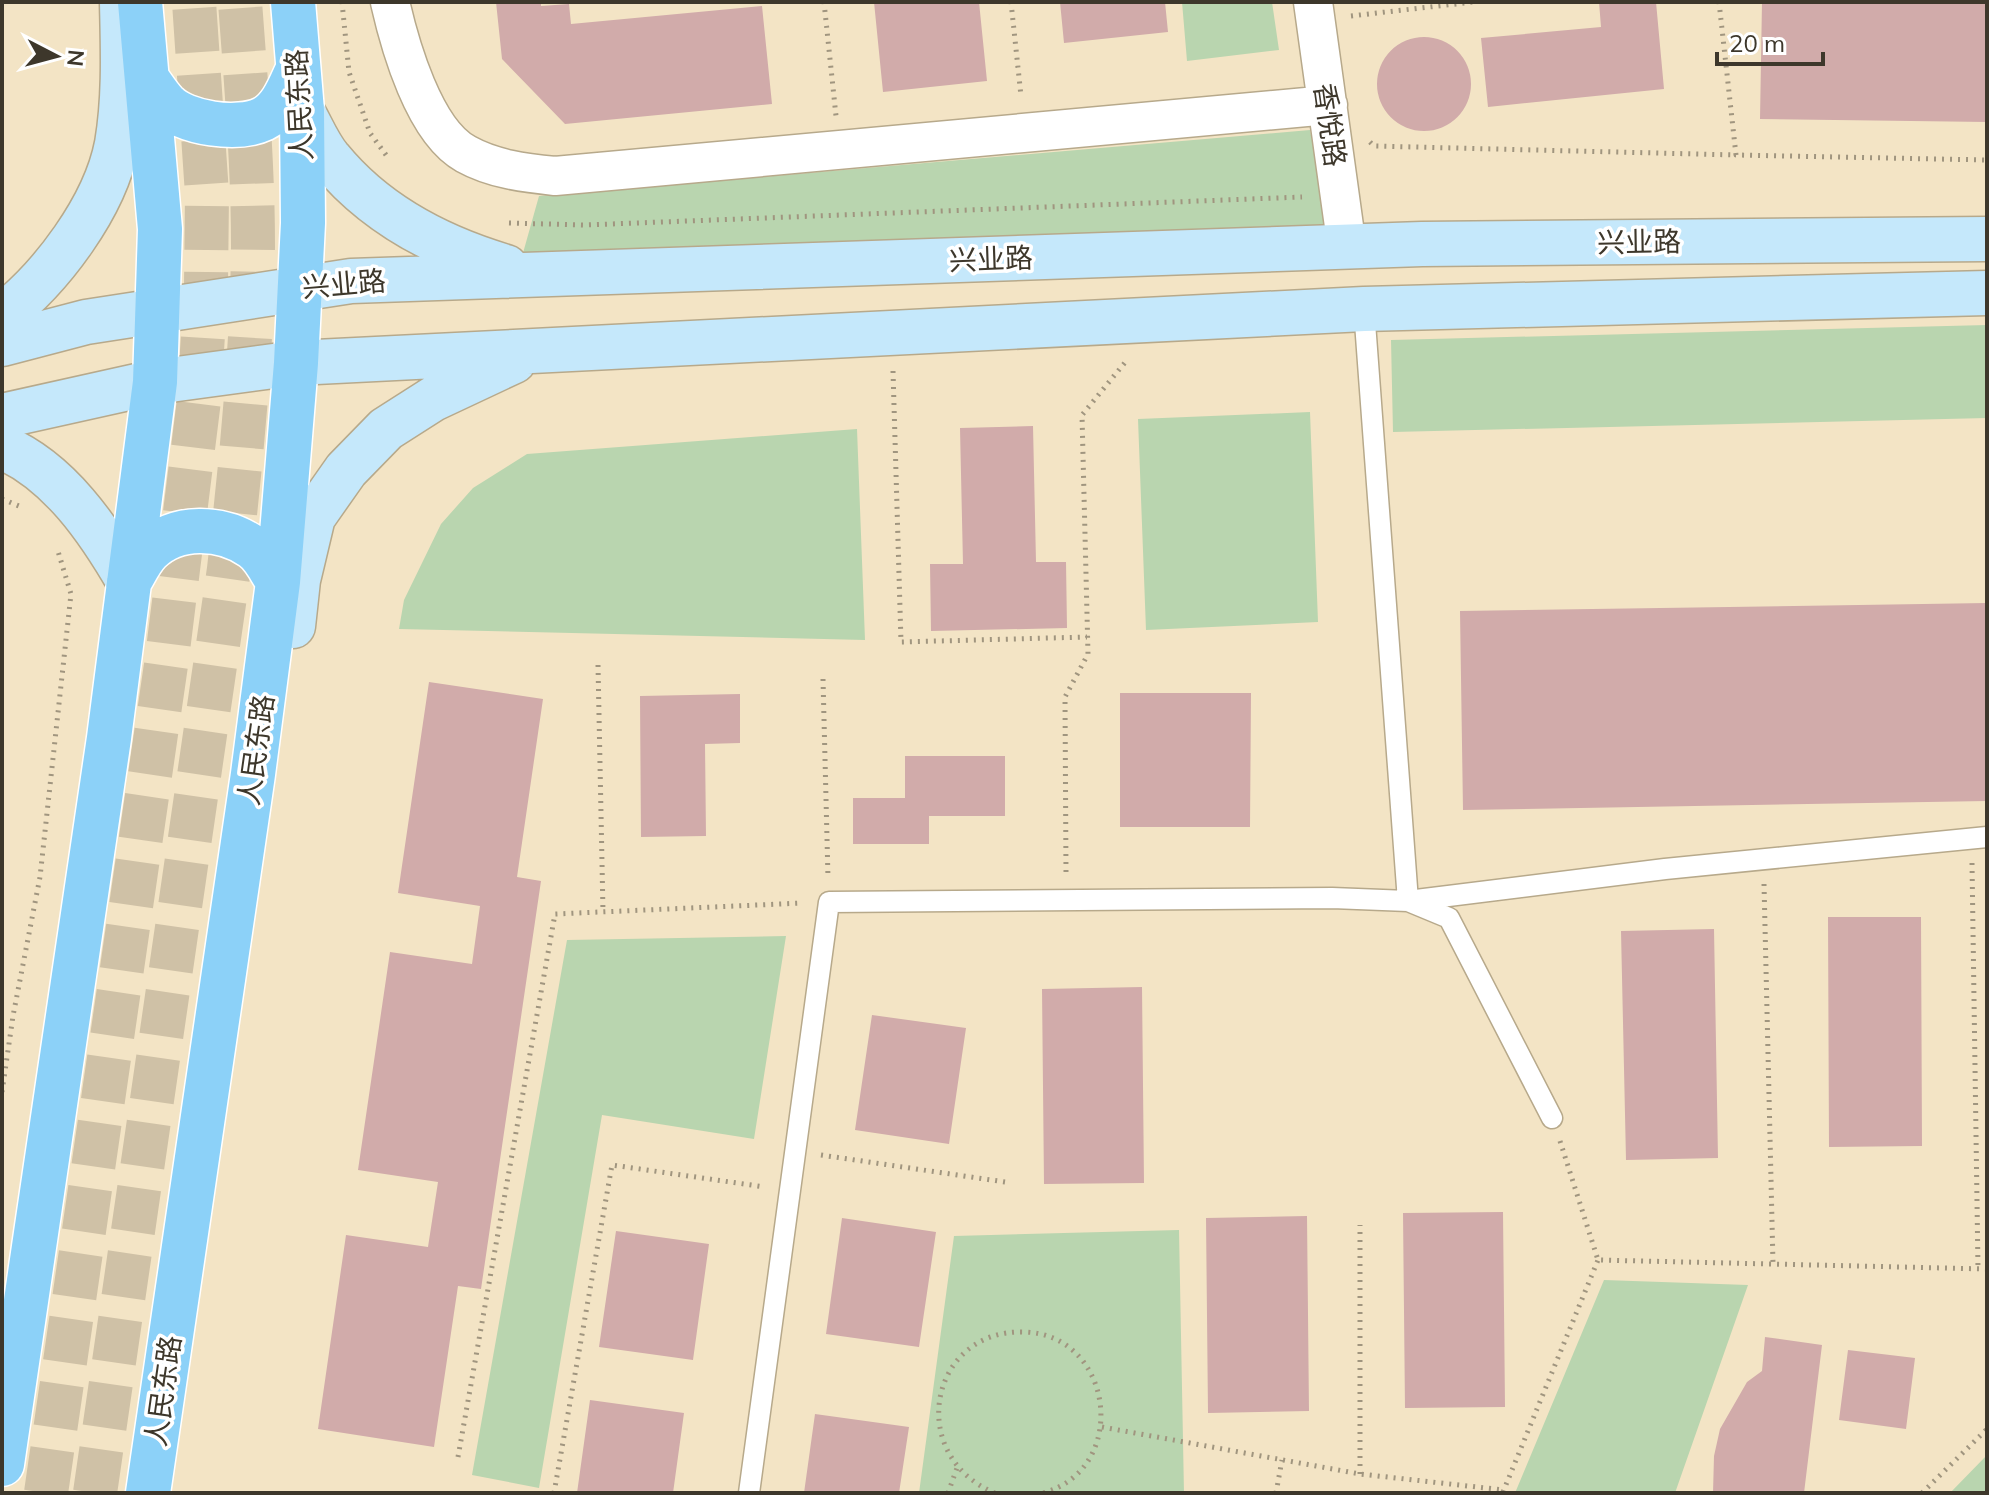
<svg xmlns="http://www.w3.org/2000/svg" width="1989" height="1495" font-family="Mulish,'Noto Sans SC',sans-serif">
  <rect width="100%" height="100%" fill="#f3e4c5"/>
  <path fill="#b9d5af" d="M1182,2H1272L1279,50L1187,61Z
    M1310,130L1328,227L523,253L539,196Z
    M1987,325V418L1393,432L1391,340Z
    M1310,412L1318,622L1146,630L1138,419Z
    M857,429L865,640L399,629L404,600L441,524L473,488L527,454Z
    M786,936L754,1139L602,1115L539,1488L472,1475L567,940Z
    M1179,1230L1184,1493H919L954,1236Z
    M1604,1280L1748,1285L1675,1493H1515Z
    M1987,1455V1493H1950Z"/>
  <path fill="#d1abaa" d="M496,2H541V6L569,4L571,24L762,6L772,104L565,124L502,59Z
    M874,2H979L987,81L883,92Z
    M1060,2H1165L1168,32L1064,43Z
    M1599,2H1656L1664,89L1488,107L1481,38L1601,27Z
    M1762,2H1987V122L1760,119Z
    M1377 84a47 47 0 1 1 94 0a47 47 0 1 1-94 0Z
    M1033,426L1036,562H1066L1067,628L931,631L930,564H963L960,428Z
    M1987,603V801L1463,810L1460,611Z
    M429,682L543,699L517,877L541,881L481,1289L458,1286L434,1447L318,1429L346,1235L428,1247L438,1182L358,1170L390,952L472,964L480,906L398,893Z
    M1120,693H1251L1250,827H1120Z
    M740,694V743L705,744L706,836L641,837L640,696Z
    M905,756H1005V816H929V844H853V798H905Z
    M1828,917H1921L1922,1146L1829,1147Z
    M1714,929L1718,1158L1626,1160L1621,931Z
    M1142,987L1144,1183L1044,1184L1042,989Z
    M872,1015L966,1028L949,1144L855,1130Z
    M1503,1212L1505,1407L1405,1408L1403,1213Z
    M1307,1216L1309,1411L1208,1413L1206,1218Z
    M842,1218L936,1232L919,1347L826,1334Z
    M616,1231L709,1244L693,1360L599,1347Z
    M1765,1337L1822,1345L1804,1493H1713L1714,1456L1720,1429L1747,1382L1762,1371Z
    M1848,1350L1915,1358L1906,1429L1839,1420Z
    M590,1400L684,1413L673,1493H577Z
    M815,1414L909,1427L899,1493H804Z"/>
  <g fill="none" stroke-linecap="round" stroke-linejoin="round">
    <path stroke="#cfc1a6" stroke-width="44" stroke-dasharray="44 22" stroke-linecap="butt" d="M46,1493L167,658L199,400L206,285L207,194L194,2
      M95,1493L229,569C241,462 252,354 253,246C253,165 246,83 240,2"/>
    <defs>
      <path id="service" d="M1364,309L1408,901L1665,869L1987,837
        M749,1493L829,902L1332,898L1408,901L1449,918L1552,1118"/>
      <path id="minor" d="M390,2C400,46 424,131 466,154C493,169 525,173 555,176L1328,105
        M1313,2L1347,248"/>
      <path id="secondary" d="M302,111C311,126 318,145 330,159C375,214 438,247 506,267
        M2,316C51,278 105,207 117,144C125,97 123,49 122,2
        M2,344L86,322L351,281L1422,244L1987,239
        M2,416L155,382L296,363L1364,309L1987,293
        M2,447C59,471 99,530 129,582
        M293,626L298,580L313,517L346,470L386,429L433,399L514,361"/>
      <path id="primary" d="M147,79C153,87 159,97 166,104C185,124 238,131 263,119C282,110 290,86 298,69
        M129,582C135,572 141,559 149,551C176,524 222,526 252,547C264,555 270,569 278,582
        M2,1464L109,738L155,382L160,229L140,2
        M148,1493L253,774L278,582L296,363L303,223L302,111L293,2"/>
    </defs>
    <use href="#service" stroke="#b7a98b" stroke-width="23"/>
    <use href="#minor" stroke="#b7a98b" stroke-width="41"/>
    <use href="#secondary" stroke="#b7a98b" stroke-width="47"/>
    <use href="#primary" stroke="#fff" stroke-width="47"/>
    <path stroke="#a0957f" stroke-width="5" stroke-dasharray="2 6" stroke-linecap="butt" d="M342,2L349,72L370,133L389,159
      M824,2L836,116
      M1011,2L1021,96
      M1719,2L1736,155L1987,160
      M1351,16L1473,2
      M1370,142L1374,146L1736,155
      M509,223L585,225L1302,197
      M893,371L901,642L1087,637
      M2,499L19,506
      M598,665L603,912
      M823,679L828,878
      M1972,863L1978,1269
      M1066,872L1065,697L1088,654L1082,415L1127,360
      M1764,884L1773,1264
      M2,1092L13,1016L40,877L71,594L57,548
      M1560,1141L1598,1260L1987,1269
      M821,1155L1005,1182
      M1102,1427L1360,1474L1504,1490
      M458,1457L555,914L803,903
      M1360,1474V1225
      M1503,1492L1598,1260
      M554,1493L612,1165L765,1187
      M948,1493L957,1468
      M995,1493C905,1456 929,1329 1024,1332C1114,1334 1131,1469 1043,1493
      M1276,1493L1282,1460
      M1922,1493L1987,1429"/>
    <use href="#service" stroke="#fff" stroke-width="20"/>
    <use href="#minor" stroke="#fff" stroke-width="38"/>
    <use href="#secondary" stroke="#c5e8fb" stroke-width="44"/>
    <use href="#primary" stroke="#8cd1f8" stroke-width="44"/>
  </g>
  <g text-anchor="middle" stroke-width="7" stroke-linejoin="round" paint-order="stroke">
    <g font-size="28" fill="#3d372b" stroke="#fff">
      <text transform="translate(299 105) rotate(-93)" y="10">人民东路</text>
      <text transform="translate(1330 125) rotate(82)" y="10">香悅路</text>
      <text transform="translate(1639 242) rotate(-1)" y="10">兴业路</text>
      <text transform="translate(991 259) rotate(-2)" y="10">兴业路</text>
      <text transform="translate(344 284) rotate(-5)" y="10">兴业路</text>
      <text transform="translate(256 750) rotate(-82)" y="10">人民东路</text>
      <text transform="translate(163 1391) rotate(-82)" y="10">人民东路</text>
    </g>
  </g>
  <rect width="1989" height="1495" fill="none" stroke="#3d372b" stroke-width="8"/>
  <g transform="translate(56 56) rotate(96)" stroke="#ffffff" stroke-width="6" paint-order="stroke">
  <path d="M0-6L14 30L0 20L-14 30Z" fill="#3d372b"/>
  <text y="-12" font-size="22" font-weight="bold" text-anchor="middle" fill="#3d372b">N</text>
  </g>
  <path d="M1717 52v12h106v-12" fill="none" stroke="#3d372b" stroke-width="4"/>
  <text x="1729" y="52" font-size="24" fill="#3d372b" stroke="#ffffff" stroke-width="6" paint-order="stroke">20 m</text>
</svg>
